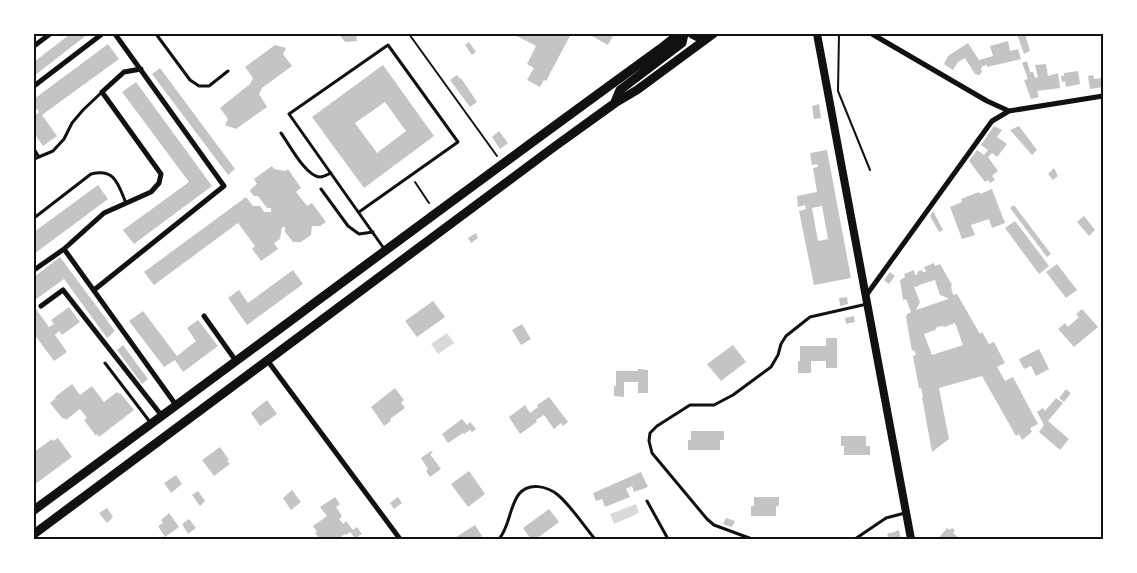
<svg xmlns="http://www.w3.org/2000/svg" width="1137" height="573" font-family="Commissioner,sans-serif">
  <rect width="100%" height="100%" fill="#fff"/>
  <path fill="#d9d9d9" d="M447,333L454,343L438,354L431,344Z
    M636,504L639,513L614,524L610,514Z"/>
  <path fill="#c4c4c4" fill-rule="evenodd" d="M70,34H88L34,76V62Z
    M339,34H356L357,41L345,42Z
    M513,34H571L546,81L544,80L540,87L527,80L534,68L527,64L536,46Z
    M588,34H614L608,45Z
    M1017,34H1025L1030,51L1024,54Z
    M1008,41L1010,51L1018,49L1021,59L987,67V65L983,66L981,68L982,72L979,75L975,74L965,58L958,62L953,70L944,64L948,56L968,43L979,60L993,56L990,46Z
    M469,42L476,52L472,55L465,45Z
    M108,44L119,59L42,115L57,136L43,146L34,133V116L39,112L34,105V99Z
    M275,45L286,48L283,54L292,66L262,88L259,94L267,107L236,129L225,125L228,119L220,108L250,84L253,78L245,67Z
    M1027,61L1030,72H1033L1035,78L1038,77L1035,65L1046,64L1048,76L1058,73L1060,88L1037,91L1039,97L1031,99L1024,80L1028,79L1022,63Z
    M383,65L434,136L364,188L312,117ZM385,102L406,131L377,153L355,123Z
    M160,68L235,169L228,175L152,74Z
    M1078,71L1080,84L1066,87L1065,81L1062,82L1061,76H1064V73Z
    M457,75L460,79L461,78L477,102L470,107L450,80Z
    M1093,75L1094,79L1103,78V87L1090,89L1088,76Z
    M136,82L212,186L134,244L123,230L189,182L122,92Z
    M819,104L821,118L814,119L812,106Z
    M994,126L1002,130L997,137L1007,144L997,157L992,153L988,157L998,171L992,176L995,180L990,183L988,180L985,182L969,161L977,150L984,155L988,150L981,145Z
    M1019,126L1037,150L1032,155L1010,130Z
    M499,131L508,143L500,149L492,137Z
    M827,150L851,278L814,285L799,211L806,209L805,205L798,207L797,196L817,192L813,168L818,167L817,164L812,165L810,153ZM822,206L828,239L818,241L812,208Z
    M272,166L274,169L285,171L288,169L301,188L296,192L307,206L312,203L326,222L320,226H312L311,235L301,242H293L285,232V227H282L280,239L274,243L278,249L261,261L252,249L255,246L238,223L154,285L144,272L246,197L253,206H260L264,212H271V208H267L258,196H254L250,191L251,189L257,184L254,179Z
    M1054,168L1058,176L1053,180L1048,174Z
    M98,185L108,199L34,254V232Z
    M992,189L1005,223L992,228L989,219L971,225L975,235L962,239L950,207L962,202L961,199L979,192L980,194Z
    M1014,205L1051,254L1047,257L1010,208Z
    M933,211L943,230L939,232L930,216Z
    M1084,216L1095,230L1089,236L1077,222Z
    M1015,221L1049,266L1039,274L1005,228Z
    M476,233L478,238L471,243L468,238Z
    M60,257L115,331L107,338L64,279L35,300L34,298V277Z
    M934,263L935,266L940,264L952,285L951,286L953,295L957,294L980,334L982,332L989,344L994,342L1005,363L997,367L1005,381L1013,377L1038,424L1030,428L1032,432L1022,440L1019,434L1016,436L982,376L939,388L949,439L932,452L922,397H923L921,388H919L913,356L916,355L914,350L912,351L906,317L907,314L911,312L906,299L903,300L900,280L905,277L904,274L914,270L915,275L918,274L917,272L922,270L923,272H926L924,267ZM935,280L940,295L948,298V299L916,310L920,302L914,287L919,286V285ZM955,323L963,345L932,355L924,334L935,330L937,327L942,326L945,327Z
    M1057,264L1077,290L1066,298L1046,272Z
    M293,270L303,284L247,325L228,298L239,290L248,303Z
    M890,272L895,276L889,284L884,280Z
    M847,297L848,304L840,306L839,298Z
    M433,301L445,317L417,337L405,321Z
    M69,307L80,322L62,335L59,331L55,335L67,352L54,361L34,334V311L36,309L49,327L54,324L51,320Z
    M1082,309L1098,327L1074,347L1058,329L1065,323L1068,327L1079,317L1076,314Z
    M143,311L177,356L196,341L187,328L198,320L218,346L183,372L175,360L164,367L129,321Z
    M854,316L855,322L846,324L845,318Z
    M522,324L531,339L521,345L512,330Z
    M826,338H837V368H826V361H811V373H798V361H800V346H826Z
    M123,345L148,379L142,384L117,350Z
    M733,345L746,362L721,381L707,364Z
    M1039,349L1049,369L1036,376L1031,366L1024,369L1019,359Z
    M638,369L648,370V393H638V382H624V397L614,396V386H616V371H638Z
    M72,384L80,395L92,386L104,402L117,392L119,394L120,393L134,410L99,437L97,434L96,436L84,420L87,418L80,409L66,420L64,418L63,419L50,403L56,398L55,397Z
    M395,388L404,400L401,403L405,408L390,419L391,421L384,426L371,407Z
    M1066,389L1071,393L1064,402L1059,398Z
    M549,397L568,422L563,426L561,423L554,429L544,415L536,420L537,422L520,434L509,417L525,405L530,413L538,407L537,405Z
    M1056,398L1063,403L1048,421L1069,439L1060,450L1039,432L1044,425L1037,412L1043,408L1045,411Z
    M267,400L277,414L260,426L251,413Z
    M462,419L467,425L470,422L476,429L472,432L470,430L464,434L463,433L448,443L442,434Z
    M691,431H724V440H720V450H688V440H691Z
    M841,436H866V446H870V455H844V446H841Z
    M58,438L72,457L34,485V452L52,439L53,441Z
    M220,447L229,460L227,461L230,464L214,476L202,460Z
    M431,451L433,453L430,454L441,469L430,477L426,471L428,469L421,458Z
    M469,471L485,494L468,507L451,484Z
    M641,472L648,487L634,492L632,486L626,489L630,497L605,507L602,499L596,501L593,493Z
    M176,475L182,484L171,493L164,483Z
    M292,490L301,502L291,510L283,498Z
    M198,491L205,501L200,506L192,495Z
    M335,497L340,504L336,507L342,516L339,519L343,524L346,521L353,530L357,527L362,534L355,538L350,532L346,535L345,534L338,539H320L315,533L317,532L313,526L327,516L320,507Z
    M398,497L402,503L394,509L390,503Z
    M754,497H779V506H776V516H751V506H754Z
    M107,508L113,517L107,523L99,513Z
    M549,509L559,522L539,537V536L535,539H531L523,528Z
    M169,513L179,527L165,537L158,526L163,523L161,520Z
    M726,518L735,521L732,527L723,524Z
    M189,519L196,528L188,534L182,524Z
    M475,525L482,536L476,539H453Z
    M947,528L950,530L952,528L955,530L953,533L960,539H938Z
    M899,530L901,539H889V537L887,535L888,533H891Z"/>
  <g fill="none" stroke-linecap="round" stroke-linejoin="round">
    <path stroke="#111" stroke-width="2" d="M409,34L497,156
      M839,34L838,91L870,170
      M415,182L429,203"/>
    <path stroke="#111" stroke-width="3" d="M156,34L190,80L199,86H209L228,71
      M281,133C289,144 306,177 320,177C324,177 328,174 331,173
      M34,149L39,157
      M34,159L53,151L64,139L72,123L83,110L102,92
      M321,189L348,226L359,234L373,232
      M359,212L458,142L388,45L289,114L385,250
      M34,218L91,174C115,168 118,184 126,203
      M105,363L150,422
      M647,501L668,539
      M499,539C510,526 509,507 519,494C529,482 547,486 558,495C571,506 584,526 595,539
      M752,539L714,525L707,519L652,453L649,441L650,433L657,426L690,405H714L733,395L771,367L778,355L781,344L786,336L810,317L867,304
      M855,539L886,518L905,513"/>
    <path stroke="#111" stroke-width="5" d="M872,34L987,101L1009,111L1103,96
      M34,46L50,34
      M34,86L102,34
      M64,249L104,213L151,192L159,183L161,174L102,92L124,72L141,69
      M34,270L64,249L176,405
      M94,290L224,186L115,34
      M865,297L992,121L1009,111
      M41,306L63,290L162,416
      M204,316L236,361
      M267,360L400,539"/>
    <path stroke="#111" stroke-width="8" d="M817,34L911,539"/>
    <path stroke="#111" stroke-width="9" d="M692,34L704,40
      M615,102L620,90L682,43L684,34
      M34,510C243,357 450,201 660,49L679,34
      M34,534L554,147L615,103L637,90L713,34"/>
  </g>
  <rect width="1137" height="573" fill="none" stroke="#ffffff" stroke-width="70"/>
  <rect x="35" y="35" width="1067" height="503" fill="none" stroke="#111" stroke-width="2"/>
</svg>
